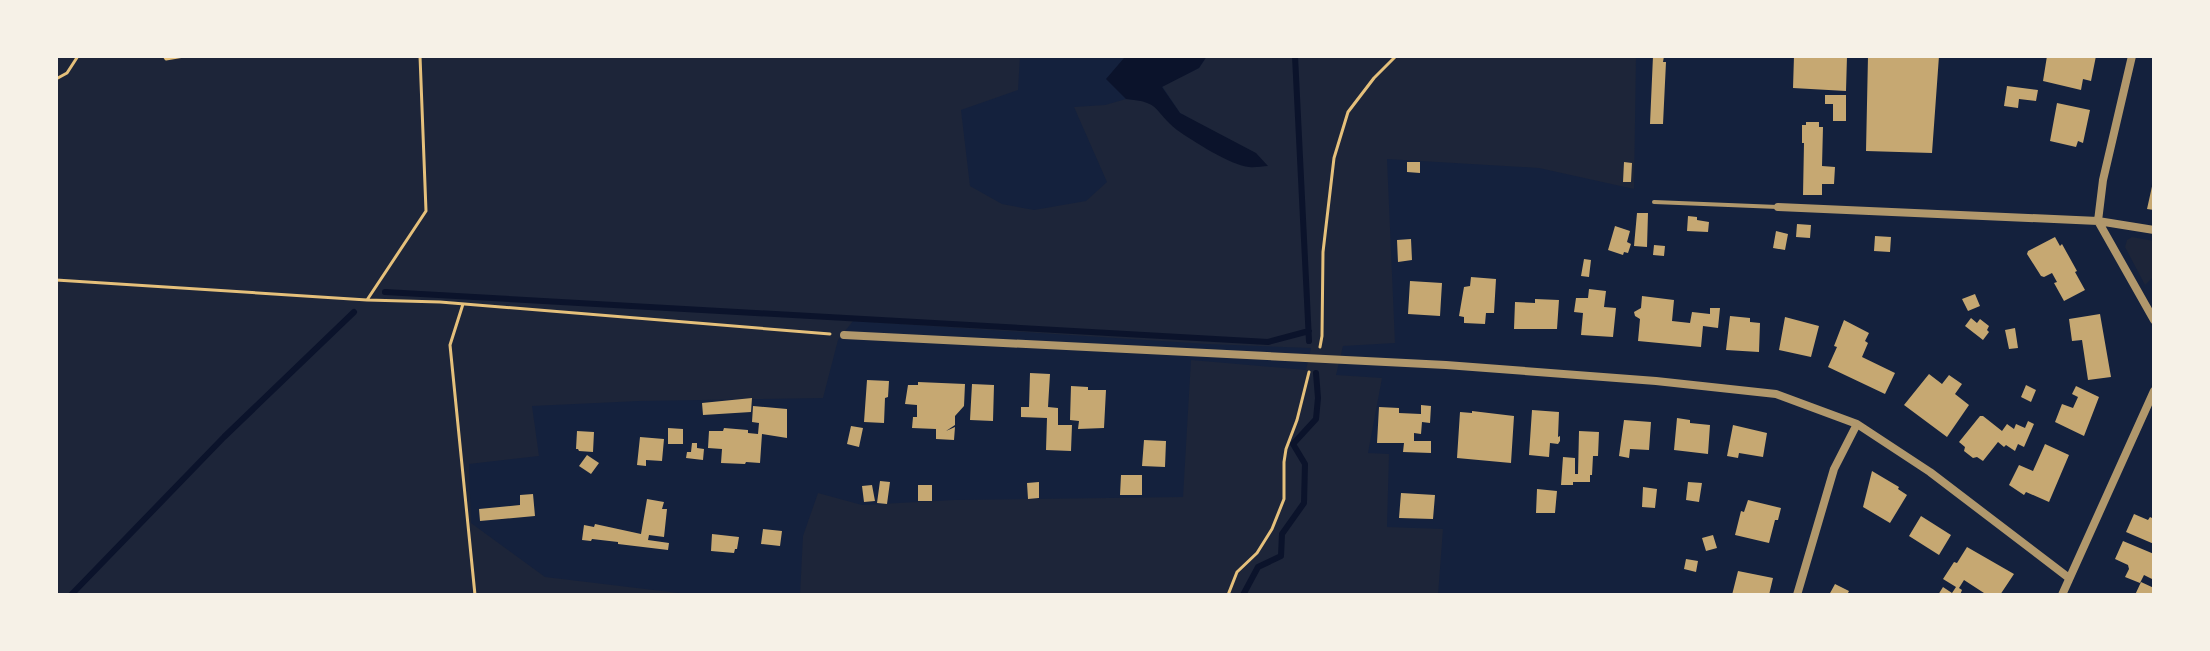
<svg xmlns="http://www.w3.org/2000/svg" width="2210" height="651" font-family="'Noto Sans',sans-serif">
  <rect width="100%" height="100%" fill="#14213d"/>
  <path fill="#1d2539" d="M56,56H1020L1018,90L961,110L970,186L1002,204L1034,210L1086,201L1107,182L1074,107L1105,105L1126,99L1145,101L1154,106L1176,129L1212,131L1180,113L1162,86L1199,68L1207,56H1636L1634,189L1539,168L1387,159L1395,343L1343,346L1336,375L1382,378L1368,453L1389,454L1387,527L1443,529L1438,595H800L803,536L818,493L862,505L954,500L1183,497L1191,360L1306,370L1311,348L1207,344L853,321L838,340L823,398L639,401L532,406L539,456L469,464L471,523L545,577L695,595H56Z
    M2132,237L2154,241V276L2145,285L2125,247L2127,240Z"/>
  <path fill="#0b132b" d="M1137,56H1207L1199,68L1162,87L1180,113L1256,153L1268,166C1262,166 1255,168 1249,167C1232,166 1191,140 1177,130C1153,111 1162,102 1126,99L1106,79L1124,58Z"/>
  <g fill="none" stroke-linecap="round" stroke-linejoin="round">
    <path stroke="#0b132b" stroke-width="6" d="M1295,56L1309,341
      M385,292L1268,342L1309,331
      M71,595L224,437L354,312
      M1243,595L1258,567L1281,556L1282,534L1304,503L1305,464L1293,444L1316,419L1318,398L1316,373"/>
  </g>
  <path fill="#c6a872" d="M1653,56H1664L1663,62H1666L1663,124H1650Z
    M1794,56H1847L1846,91L1793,88Z
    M1868,56H1939L1932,153L1866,151Z
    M2047,56H2096L2091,81L2083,79L2081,90L2043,81Z
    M2007,86L2038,90L2036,101L2019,99L2018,108L2004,106Z
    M1825,95H1846V121H1833V104H1825Z
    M2057,103L2090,110L2083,143L2078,141L2076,147L2050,141Z
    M1806,122H1819V127H1823L1822,166L1835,167L1834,184H1822V195H1803L1804,143H1802V125H1806Z
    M1407,162H1420V173L1407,172Z
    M1624,162L1632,163L1631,182H1623Z
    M2153,182H2154V210L2147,209Z
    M1637,213H1648L1647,247L1634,246Z
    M1688,216L1697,217V220L1709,222L1708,232L1687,231Z
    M1797,224L1811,225L1810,238L1796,237Z
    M1615,226L1630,231L1627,242L1631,244L1628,253L1624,252L1623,255L1608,250Z
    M1776,231L1788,234L1785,250L1773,248Z
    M1875,236L1891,237L1890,252L1874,251Z
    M2055,237L2060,246L2062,244L2077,271L2075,272L2085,290L2064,301L2054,283L2057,282L2052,273L2044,277L2041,276L2027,254L2028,251Z
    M1411,239L1412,260L1398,262L1397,240Z
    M1654,245L1665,246L1664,256L1653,255Z
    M1584,259L1591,260L1589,277L1581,276Z
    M1471,277L1496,279L1494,313H1486L1485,324L1464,323V317L1459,316L1464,287L1470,286Z
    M1410,281L1442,283L1440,316L1408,314Z
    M1589,289L1606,291L1604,307L1616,308L1613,337L1581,335L1583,313L1574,312L1576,298H1588Z
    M1975,294L1980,306L1968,311L1962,299Z
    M1642,296L1674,300L1672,321L1690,323L1692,312L1710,314V308H1720L1718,328L1703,326L1701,347L1638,341L1640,319L1635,316L1634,312L1641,308Z
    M1535,299L1559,300L1557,329H1514L1515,302L1535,303Z
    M2100,314L2111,377L2088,380L2082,340L2072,341L2069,319Z
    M1730,316L1750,318V322L1760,323L1759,352L1726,350Z
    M1785,317L1819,326L1811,357L1779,350Z
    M1971,318L1977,323L1980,319L1989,326L1987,330L1989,332L1983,340L1965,326Z
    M1844,320L1869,333L1865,341L1868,343L1862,357L1895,373L1885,394L1828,367L1837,347L1834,346Z
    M2015,328L2018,348L2009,349L2005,330Z
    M1030,373L1050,374L1048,407L1058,408V425H1072L1071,451L1046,450L1047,418L1021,417V407H1029Z
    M1929,374L1942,384L1949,375L1962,384L1955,394L1969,405L1947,437L1904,405Z
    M867,380L889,381L888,397L885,398L884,423L864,422Z
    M918,382L965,384L964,406L955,416V425L946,431L955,427L954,440L936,439V429L912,428L913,417H917V405L905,404L908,385H918Z
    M972,384L994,385L993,421L970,420Z
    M2026,385L2036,390L2031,402L2021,397Z
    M1071,386L1088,387V390H1106L1104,428L1078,429L1079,421L1070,420Z
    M2076,386L2099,397L2084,436L2055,422L2062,404L2073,408L2078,397L2072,394Z
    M752,398L751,412L703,415L702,403Z
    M1421,405L1431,406L1430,423L1422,422L1421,434L1414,433V441H1431V453L1403,452L1404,443H1377L1379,407L1399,408V413L1421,414Z
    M753,406L787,409V438L762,434L760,463L746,462L745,464L721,463L722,449L708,448L709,431H723L724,428L748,430V433L758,434L759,423L752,422Z
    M1532,410L1559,412L1558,437L1560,436V441L1558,444L1550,443L1549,457L1529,455Z
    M1472,411L1514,416L1511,463L1457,458L1460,412L1472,413Z
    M1980,416H1983L2002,431L2007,424L2014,429L2016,424L2025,428L2028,421L2034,424L2024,447L2018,444L2015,451L2006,445L2004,447L1998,442L1983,461L1977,457L1973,458L1964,451L1965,447L1959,442Z
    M1677,418L1690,420V423L1710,425L1708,454L1674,450Z
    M1624,420L1651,422L1649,450L1630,449L1629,458L1619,456Z
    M1733,425L1767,433L1763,457L1739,453L1738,458L1727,456Z
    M851,426L863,428L859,447L847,444Z
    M668,428L683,429V444H668Z
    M577,431L594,432L593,452L579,451L578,449H576Z
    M1579,431L1599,432L1598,456H1593L1592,475H1590V482H1573V485H1561L1563,457L1575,458V474H1578Z
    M640,437L664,439L662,461L646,460V466L637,465Z
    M1144,440L1166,441L1165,467L1142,466Z
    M692,443H697V448L704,449L703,460L686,458L687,452H691Z
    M2045,444L2069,455L2049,502L2026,492L2024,495L2009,485L2019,465L2033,471Z
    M587,455L599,463L591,474L579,466Z
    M1872,471L1899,487L1898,489L1907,495L1890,523L1863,507Z
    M1121,475H1142V495H1120Z
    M880,481L890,482L887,504L877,503Z
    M1039,482V498L1028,499L1027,483Z
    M1688,482L1702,483L1699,502L1686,500Z
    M872,485L875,501L864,502L862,486Z
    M918,485H932V501H918Z
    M1643,487L1657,489L1655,508L1642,507Z
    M1537,489L1557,491L1555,513H1536Z
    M1401,493L1435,495L1433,519L1399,518Z
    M533,494L535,516L480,521L479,509L520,505V495Z
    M647,499L664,502L662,509H667L664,537L649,535L648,540L669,543L668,550L618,544V542L592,539L591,541L582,540L584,525L594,527L595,524L641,534Z
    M1748,500L1781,508L1778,520H1775L1769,543L1735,535L1741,511L1744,512Z
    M2134,514L2148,520L2150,517L2154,519V544L2126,532Z
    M1921,516L1951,535L1939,555L1909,536Z
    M763,529L782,531L780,546L761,544Z
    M712,534L739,537L737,549H735L734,553L711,551Z
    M1713,535L1717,548L1706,551L1702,538Z
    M2123,541L2154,554L2152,579L2144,575L2140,583L2125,577L2129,569L2128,565L2115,559Z
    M1967,547L2014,574L2000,595L1984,593L1964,580L1959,588L1962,590L1960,595H1938L1943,587L1952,593L1956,587L1943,579L1954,562L1957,563Z
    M1686,559L1698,561L1696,572L1684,569Z
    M1738,571L1773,578L1769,595H1732Z
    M2141,582L2154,588V595H2135Z
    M1835,584L1849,591L1847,595H1829Z"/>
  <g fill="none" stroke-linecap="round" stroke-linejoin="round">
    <path stroke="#e5c07b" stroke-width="3" d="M164,56L166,59L184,56
      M56,79L67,73L78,56
      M56,280L367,300L440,302L830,334
      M367,300L426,211L420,56
      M463,304L450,345L475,595
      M1320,347L1322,336L1323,252L1334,158L1348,112L1374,78L1396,56
      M1228,595L1237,572L1257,553L1272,529L1284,499V462L1286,449L1297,420L1309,372"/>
    <path stroke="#b1986c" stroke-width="4" d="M1654,202L1778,207"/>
    <path stroke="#b1986c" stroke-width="8" d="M1778,207L2098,221L2154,230
      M2098,221L2103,180L2132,56
      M2098,221L2154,320
      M844,335L1446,365L1656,381L1776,394L1857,424L1930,472L2069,578
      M1797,595L1834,469L1857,424
      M2062,595L2154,391"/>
  </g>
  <rect width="2210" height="651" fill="none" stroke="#f6f1e7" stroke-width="116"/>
</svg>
